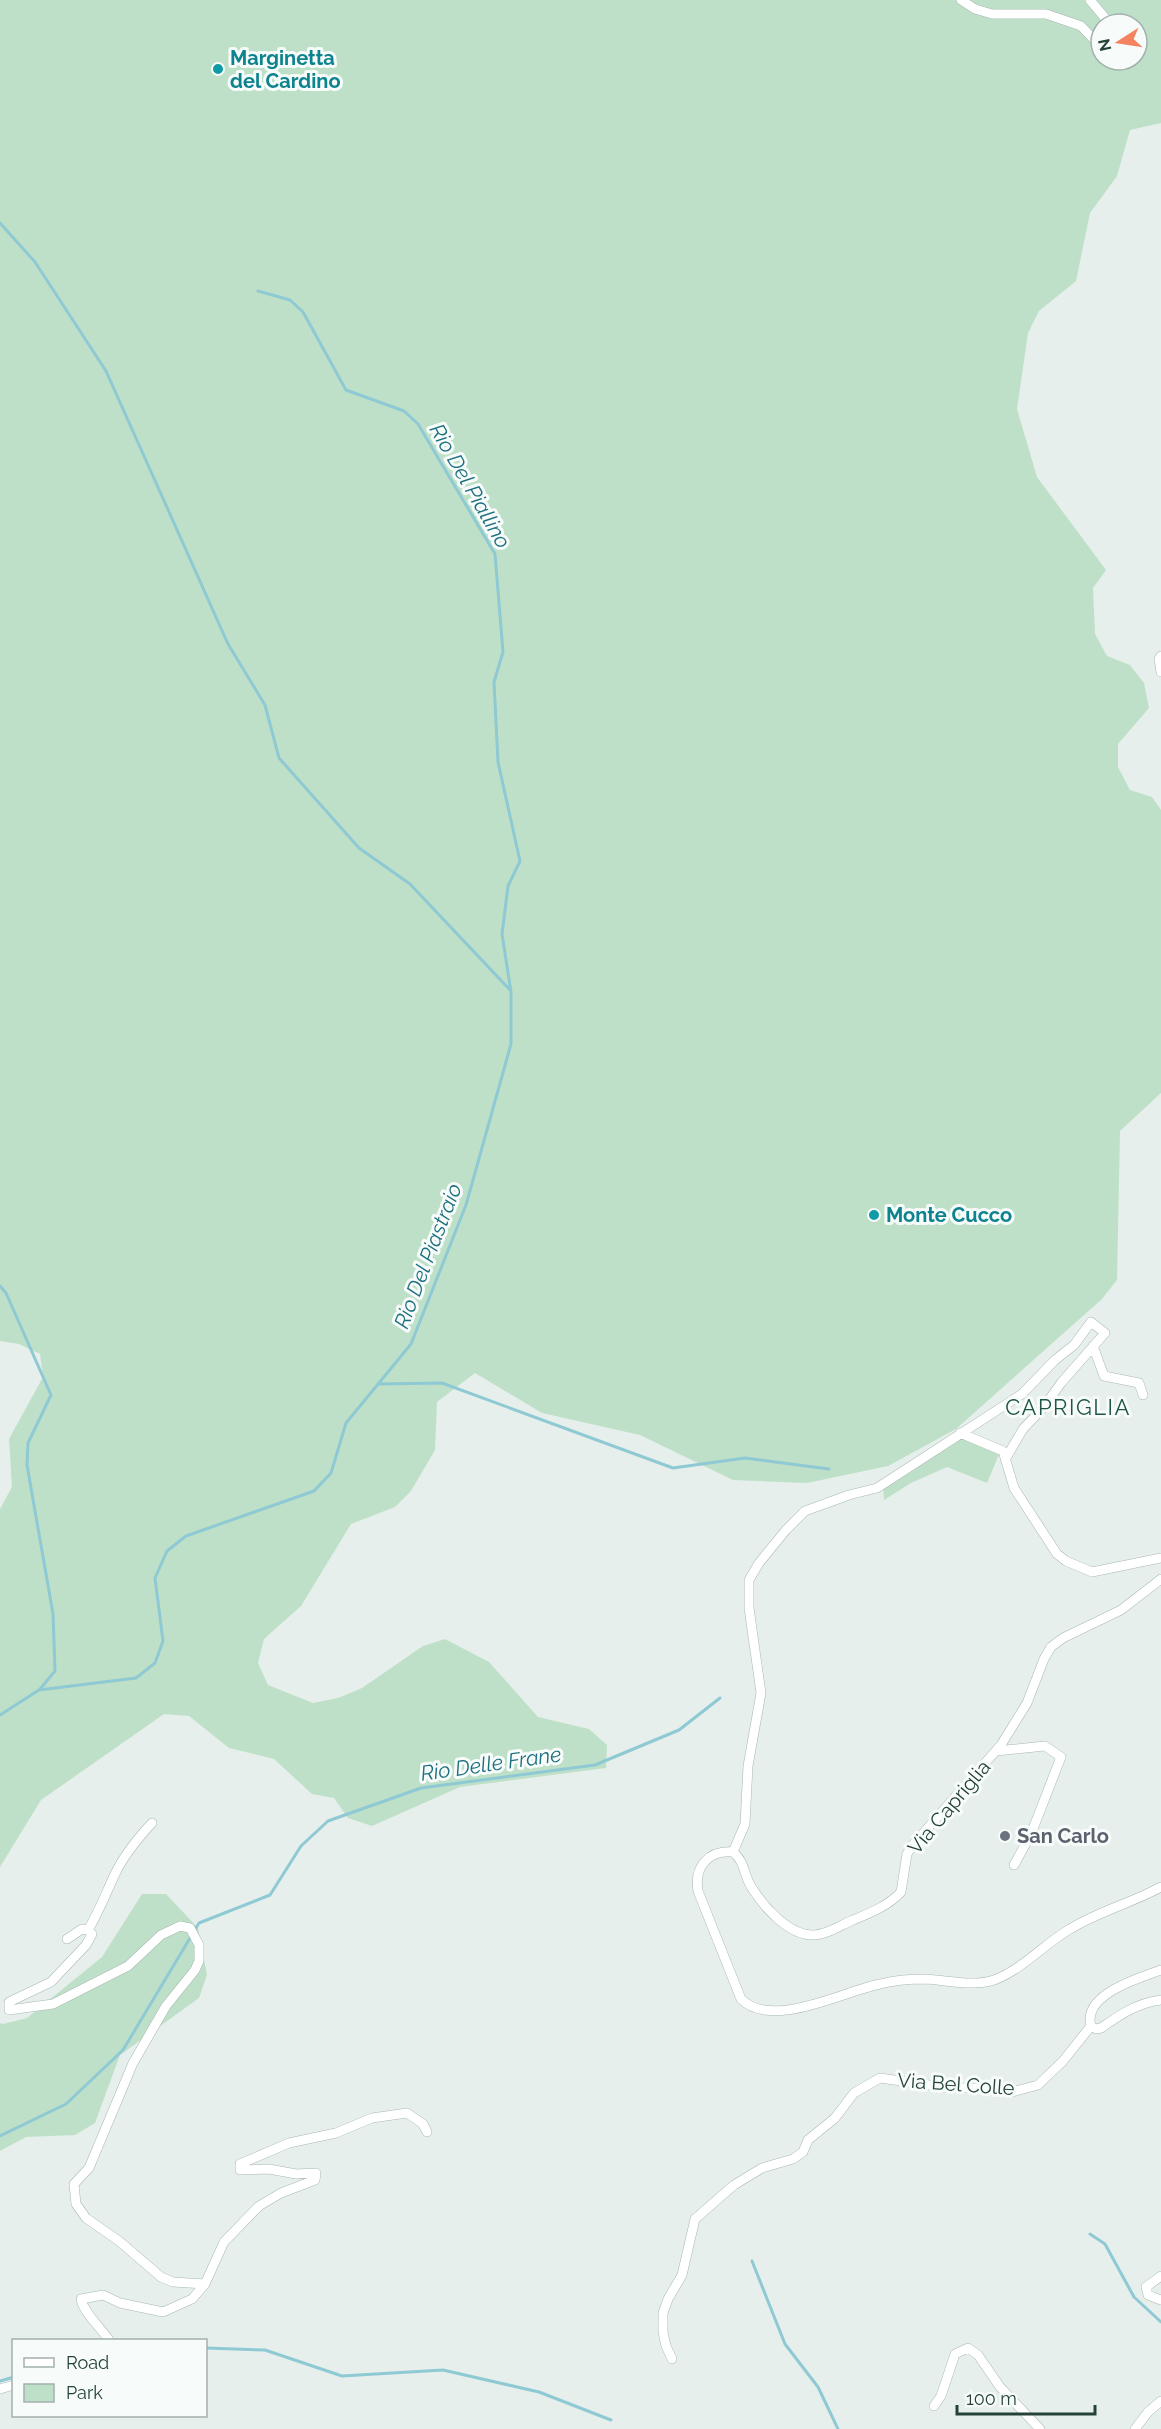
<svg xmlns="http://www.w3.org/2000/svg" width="1161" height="2429" font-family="Raleway,sans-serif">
  <rect width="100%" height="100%" fill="#e6efeb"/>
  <path fill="#bfe0c8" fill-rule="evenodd" d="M0,0H1161V123L1130,130L1117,176L1090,213L1076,281L1039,311L1028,333L1017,409L1037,477L1106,570L1093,588L1095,634L1107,656L1130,665L1144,683L1149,708L1118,744V767L1130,790L1152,797L1161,810V1093L1120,1131L1117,1280L1102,1299L956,1429L888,1466L807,1483L733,1480L640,1435L542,1413L475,1373L437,1402L435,1450L411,1491L395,1507L351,1524L301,1606L264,1639L258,1663L268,1685L313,1703L338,1698L362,1688L423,1646L445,1639L489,1662L538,1717L589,1729L607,1745L606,1768L460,1787L372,1826L348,1818L334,1798L312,1794L274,1759L229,1748L189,1716L164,1714L41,1800L0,1867V1509L12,1487L9,1439L43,1377L40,1354L19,1344L0,1341ZM1101,24H1137V60H1101Z
    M960,1436L1000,1452L987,1483L947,1467L911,1483L884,1500L883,1486Z
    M142,1894H166L198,1928L207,1975L199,1998L120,2055L95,2123L75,2135L26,2137L0,2151V2023L3,2024L27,2018L102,1957Z"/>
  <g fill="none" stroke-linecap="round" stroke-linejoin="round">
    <path stroke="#8ec9d4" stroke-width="3" d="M0,223L35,262L106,371L228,644L265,705L279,758L359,848L410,884L510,990
      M0,1286L6,1293L51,1395L28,1443L27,1465L53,1614L55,1671L40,1689
      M379,1384L442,1383L673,1468L745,1458L829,1469
      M0,1715L39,1690L136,1678L155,1663L163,1641L155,1578L167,1551L186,1536L314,1491L331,1473L346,1423L411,1344L466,1205L511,1044V992L502,934L508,886L520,861L498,762L494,682L503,652L495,554L418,424L404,411L346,390L303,312L290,300L258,291
      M0,2136L66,2104L123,2050L199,1923L270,1895L301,1846L328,1821L421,1788L595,1765L679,1730L720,1698
      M1090,2234L1105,2244L1134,2297L1161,2322
      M752,2261L785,2344L818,2387L838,2429
      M206,2348L265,2350L342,2376L443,2370L539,2392L611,2420
      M0,2381L14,2377"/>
    <defs>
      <path id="street" d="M961,0L975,9L992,14H1046L1081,26L1101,47
        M1090,0L1110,24
        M1161,656L1159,659L1161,672
        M1093,1346L1104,1376L1139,1383L1143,1395
        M960,1433L1003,1451L1014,1488L1057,1554L1066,1561L1092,1572L1161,1558
        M996,1751L1045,1746L1061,1757L1031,1834L1014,1865
        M733,1852L745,1824L748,1766L761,1693L749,1608V1580L759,1563L786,1530L805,1511L849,1495L877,1488L1022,1394L1055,1360L1074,1345L1091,1322L1105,1333L1061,1383L1044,1407L1023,1429L1006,1458
        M733,1852C745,1861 744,1877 752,1888C764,1907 789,1936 814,1935C826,1935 841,1925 853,1920C870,1913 888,1906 901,1892L907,1854L911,1847L1001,1745L1027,1703L1044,1659L1051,1647L1063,1638L1121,1610L1161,1579
        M733,1852C708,1850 694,1867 698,1891L741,1999C772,2030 844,1991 880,1984C895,1980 910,1979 925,1979C947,1980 973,1987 994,1980C1023,1969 1044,1944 1070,1929C1099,1911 1132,1903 1161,1887
        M88,1930C99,1912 106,1893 115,1874C124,1855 138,1838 152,1823
        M67,1939L82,1929L88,1930L92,1934L86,1945L51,1982L9,2002V2010L53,2004L128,1966L161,1935L180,1926L190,1928L199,1945V1961L195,1970L166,2006L133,2063L89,2168L74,2184L76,2204L86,2218L119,2241L161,2277L173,2282L205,2284
        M1161,1970C1140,1978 1082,1994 1091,2026L1096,2029L1101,2028C1120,2015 1137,2003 1161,2000
        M1161,2276L1146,2287L1148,2295L1161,2300
        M109,2340C101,2328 83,2312 81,2299L103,2295L120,2303L163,2312L192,2299L205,2284L224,2242L259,2206L281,2193L315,2180L316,2173L296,2174L269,2169L240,2170V2164L289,2143L336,2133L372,2118L407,2113L423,2124L427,2132
        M672,2359L666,2346L663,2332V2313L668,2299L682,2275L695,2219L734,2185L762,2168L793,2159L803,2152L808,2140L835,2118L854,2093L880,2078L950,2088H990L1012,2092L1038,2085L1063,2061L1091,2026
        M0,2389L14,2385
        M934,2406L941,2396L955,2354L968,2348L978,2355L1000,2387L1040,2429
        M1135,2429L1148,2412L1161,2401"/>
    </defs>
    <use href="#street" stroke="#a8b8b2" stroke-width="10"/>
    <use href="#street" stroke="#fff" stroke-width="9"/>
  </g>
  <g fill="#0f9aa8" stroke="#f7fbf9" stroke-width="2">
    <circle cx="218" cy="69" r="6"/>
    <circle cx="874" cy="1215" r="6"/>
  </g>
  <circle fill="#6b7280" stroke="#f7fbf9" stroke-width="2" cx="1005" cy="1836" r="6"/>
  <g text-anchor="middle" stroke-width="6" stroke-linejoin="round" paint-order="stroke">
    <g font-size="20" font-weight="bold" fill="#0d838f" stroke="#f7fbf9" text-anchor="start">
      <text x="230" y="65">Marginetta<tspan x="230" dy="23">del Cardino</tspan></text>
      <text x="886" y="1222">Monte Cucco</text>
    </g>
    <g font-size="20" fill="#24423a" stroke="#f7fbf9">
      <text transform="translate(949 1807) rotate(-50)" y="7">Via Capriglia</text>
      <text transform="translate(956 2084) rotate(4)" y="7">Via Bel Colle</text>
    </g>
    <g font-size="20" font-weight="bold" fill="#5b616d" stroke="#f7fbf9" text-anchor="start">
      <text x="1017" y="1843">San Carlo</text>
    </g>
    <g font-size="21" font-style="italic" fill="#1c6f80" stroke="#f7fbf9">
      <text transform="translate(470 486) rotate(60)" y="7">Rio Del Piallino</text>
      <text transform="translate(428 1256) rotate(-69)" y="7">Rio Del Piastraio</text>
      <text transform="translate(491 1764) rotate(-8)" y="7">Rio Delle Frane</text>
    </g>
    <g font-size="22" letter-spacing="1.5" fill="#1f5548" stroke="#f7fbf9">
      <text x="1068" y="1415">CAPRIGLIA</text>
    </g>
  </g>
  <rect x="12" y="2339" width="195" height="78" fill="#f7fbf9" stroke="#a3b1ad" stroke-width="1.5"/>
  <rect x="24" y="2358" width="30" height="9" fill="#ffffff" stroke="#a3b1ad" stroke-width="1.5"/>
  <text x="66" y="2369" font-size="18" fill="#24423a">Road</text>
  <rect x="24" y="2384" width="30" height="18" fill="#bfe0c8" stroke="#a3b1ad" stroke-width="1.5"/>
  <text x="66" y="2399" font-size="18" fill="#24423a">Park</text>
  <g transform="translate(1119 42) rotate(258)"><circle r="28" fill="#f7fbf9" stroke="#a3b1ad" stroke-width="1.5"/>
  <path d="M0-4.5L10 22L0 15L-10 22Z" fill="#f4845f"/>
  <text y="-9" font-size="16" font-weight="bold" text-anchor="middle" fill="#24423a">N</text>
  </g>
  <path d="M957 2405v9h138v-9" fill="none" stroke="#24423a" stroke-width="3"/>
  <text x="966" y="2405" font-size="18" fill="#24423a" stroke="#f7fbf9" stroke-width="4.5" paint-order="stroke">100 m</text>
</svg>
